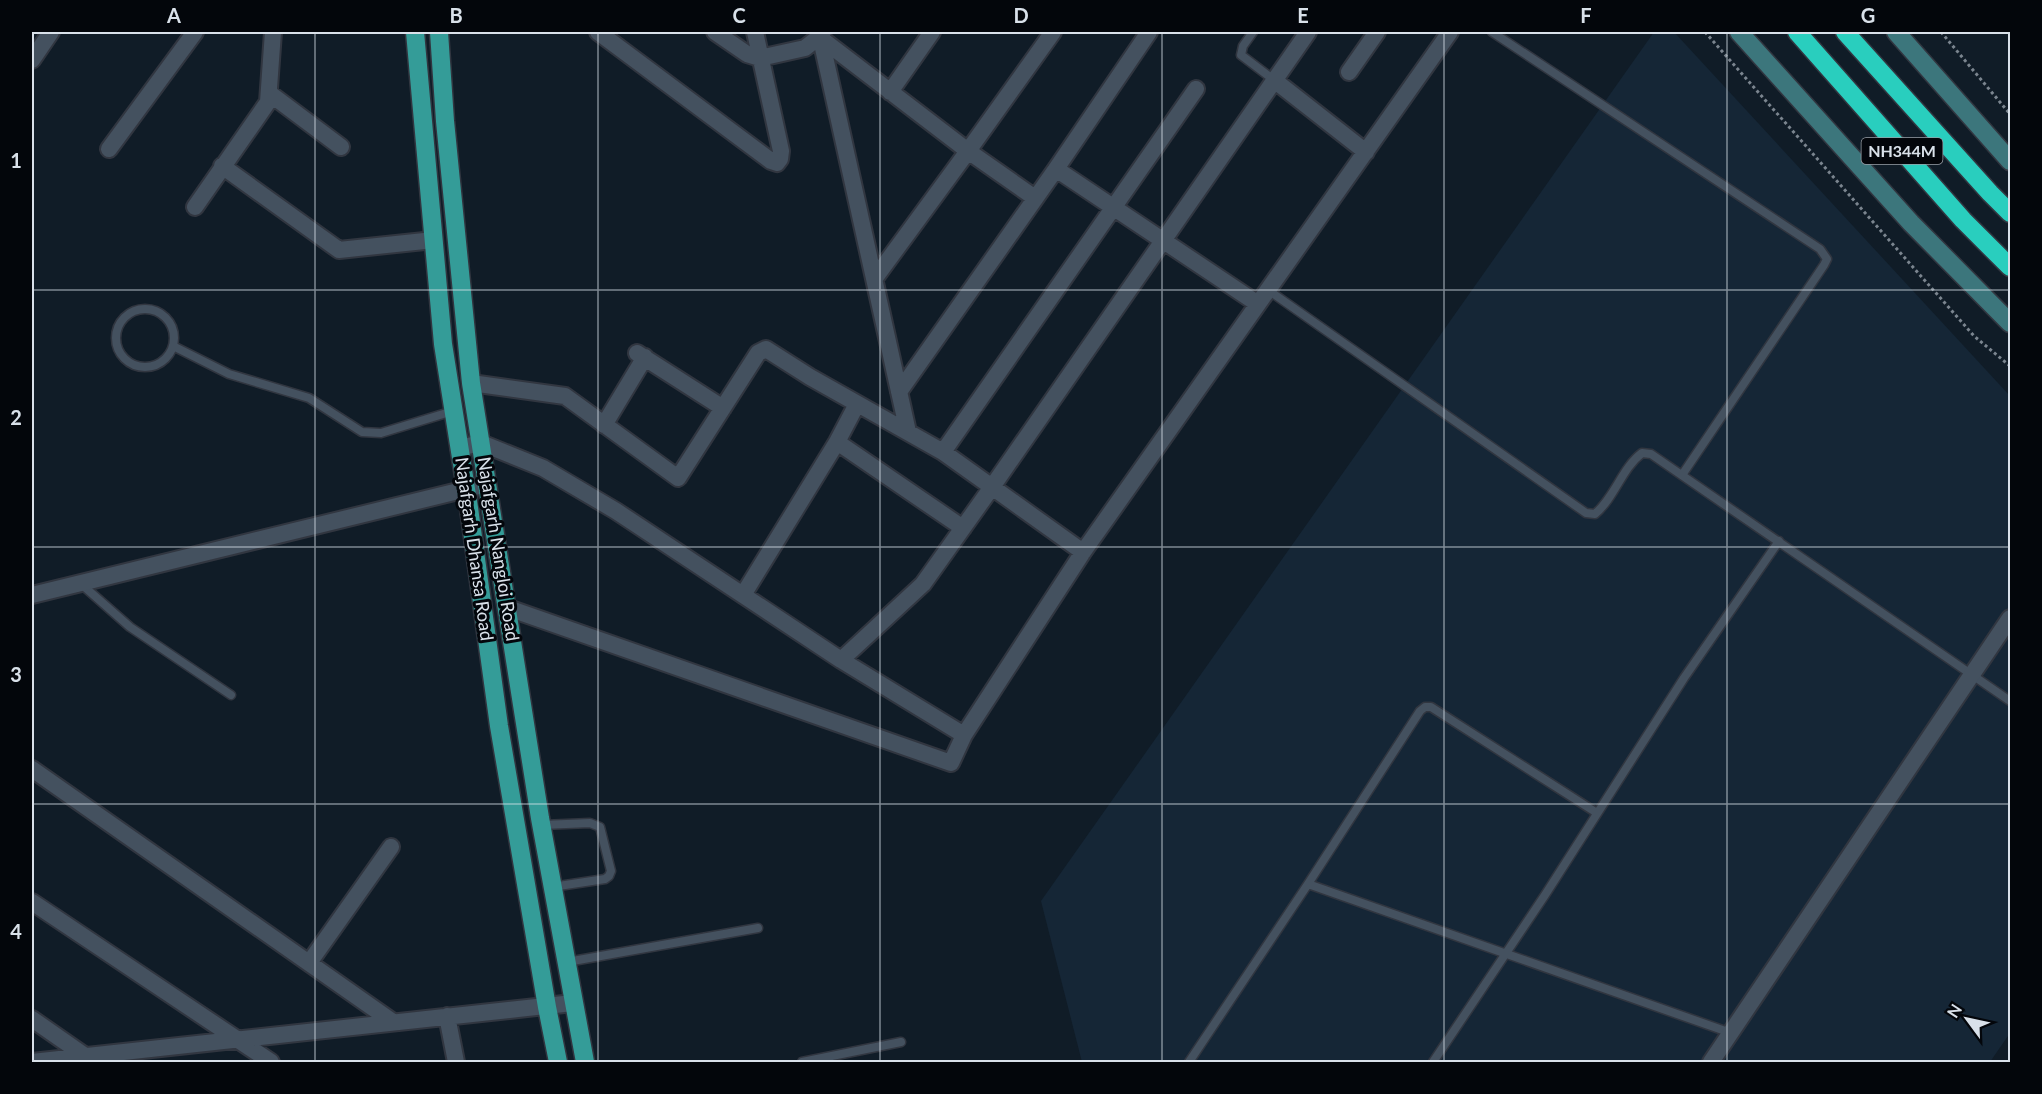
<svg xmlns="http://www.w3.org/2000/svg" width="2042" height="1094" font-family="Lato,sans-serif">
  <rect width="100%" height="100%" fill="#101c27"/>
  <path fill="#152636" d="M1654,32H1674L2010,396V1033L1990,1062H1082L1041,901Z"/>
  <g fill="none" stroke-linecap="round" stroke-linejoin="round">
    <defs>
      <path id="lane" d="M1253,32L1243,46L1241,55L1274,80
        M1492,32L1820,249L1827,259L1824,265L1682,475
        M1268,290L1586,513L1595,514C1615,497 1622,468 1642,453L1651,454L2010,701
        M116 338a29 29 0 1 1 58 0a29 29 0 1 1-58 0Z
        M173,346L229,374L309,398L362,432L381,433L453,411
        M80,583L130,627L231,695
        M542,825L590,823L600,827L611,871L609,876L605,879L552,887
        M1308,884L1731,1033
        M567,962L758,928
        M802,1062L901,1042
        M1189,1062L1308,884L1420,711L1425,707H1431L1597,813
        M1433,1062L1545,895L1684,678L1779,541"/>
      <path id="street" d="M598,32L771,161L777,163L780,159L781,151L755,32
        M715,32L747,54L760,58L805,48L819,37L823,32
        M819,37L968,151L1035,198
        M822,40L823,48L908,432
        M32,60L51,32
        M1349,72L1377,32
        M1274,80L1366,152
        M890,92L932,32
        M269,93L341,147
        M109,149L195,32
        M222,166L339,250L434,240
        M1056,169L1258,304
        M195,207L268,102L273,32
        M875,278L968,151L1053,32
        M637,353L723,408
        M471,383L565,396L678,478L758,353L766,349L810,377L943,452L1083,552
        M899,392L1056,169L1149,32
        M604,425L645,357
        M837,442L963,528
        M459,448L481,443L543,468L616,511L841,660L964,735L1083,552L1450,32
        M943,452L1196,89
        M32,595L487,484
        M743,595L837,442L857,404
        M508,608L951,763L964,735
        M841,660L923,584L992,487L1308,32
        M32,769L393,1022
        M32,902L271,1062
        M309,963L391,847
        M447,1016L456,1062
        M32,1019L88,1058
        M32,1062L573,1003
        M1711,1062L2010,618"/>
      <path id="secondary" d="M1739,32L1911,223L2010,323
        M1896,32L2010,161"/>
      <path id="primary" d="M415,32L443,344L469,508L499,726L547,1007L558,1062
        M439,32L445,121L471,383L540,818L585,1062"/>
      <path id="highway" d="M1797,32L1963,220L2010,267
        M1845,32L1990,193L2010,213"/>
    </defs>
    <use href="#lane" stroke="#313640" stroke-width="11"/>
    <use href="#street" stroke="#313640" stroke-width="20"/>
    <use href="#secondary" stroke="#313640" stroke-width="21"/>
    <use href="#primary" stroke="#313640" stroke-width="21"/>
    <use href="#highway" stroke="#313640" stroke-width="21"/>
    <path stroke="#7b858f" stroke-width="3" stroke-dasharray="3 3" stroke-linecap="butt" d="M1705,32L1974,336L2010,366
      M1941,32L2010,114"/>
    <use href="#lane" stroke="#44515f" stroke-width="8"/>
    <use href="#street" stroke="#44515f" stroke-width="16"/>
    <use href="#secondary" stroke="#3c767c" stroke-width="18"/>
    <use href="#primary" stroke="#349c98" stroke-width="18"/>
    <use href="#highway" stroke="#29cebe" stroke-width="18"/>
  </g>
  <path fill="none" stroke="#d9e1ea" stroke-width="1.5" stroke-opacity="0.55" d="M315,32V1062M598,32V1062M880,32V1062M1162,32V1062M1444,32V1062M1727,32V1062M32,290H2010M32,547H2010M32,804H2010"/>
  <g text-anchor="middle" stroke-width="6" stroke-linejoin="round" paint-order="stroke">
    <rect fill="#03060b" stroke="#999fa7" stroke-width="1.5" x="1861.5" y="138" width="81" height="26" rx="4.5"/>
    <g font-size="16" font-weight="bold" fill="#d9e1ea">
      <text x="1902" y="157">NH344M</text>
    </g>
    <g font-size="18" fill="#d9e1ea" stroke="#03060b">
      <text transform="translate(474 549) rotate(82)" y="6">Najafgarh Dhansa Road</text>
      <text transform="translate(498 549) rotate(81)" y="6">Najafgarh Nangloi Road</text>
    </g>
  </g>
  <rect width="2042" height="1094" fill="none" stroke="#03060b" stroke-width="66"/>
  <g transform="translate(1967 1019) rotate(303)" stroke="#03060b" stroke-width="4.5" paint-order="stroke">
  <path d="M0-4.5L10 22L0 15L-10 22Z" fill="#d9e1ea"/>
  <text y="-9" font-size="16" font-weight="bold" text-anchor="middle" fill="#d9e1ea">N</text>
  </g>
  <rect x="33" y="33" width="1976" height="1028" fill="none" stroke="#d9e1ea" stroke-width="2"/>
  <g font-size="20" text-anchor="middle" font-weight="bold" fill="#d9e1ea">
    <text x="174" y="23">A</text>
    <text x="456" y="23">B</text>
    <text x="739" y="23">C</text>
    <text x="1021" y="23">D</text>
    <text x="1303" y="23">E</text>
    <text x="1586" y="23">F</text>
    <text x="1868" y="23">G</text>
    <text x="16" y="168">1</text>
    <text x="16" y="425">2</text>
    <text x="16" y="682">3</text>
    <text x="16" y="939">4</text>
  </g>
</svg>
